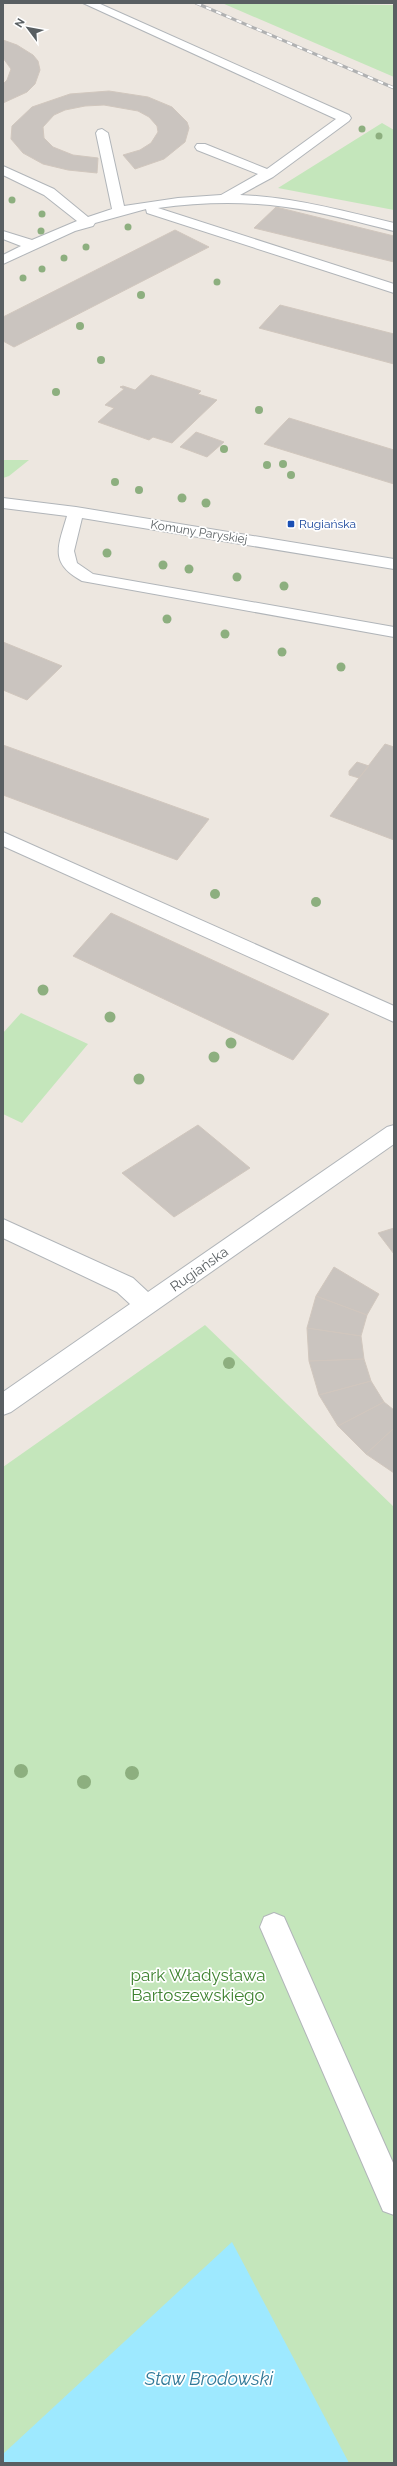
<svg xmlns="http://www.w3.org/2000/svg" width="397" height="2466" font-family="Raleway,sans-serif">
  <rect width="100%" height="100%" fill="#ede7e0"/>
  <path fill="#c4e6bb" d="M222,3L394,5V77Z
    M382,123L394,130V210L278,188Z
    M3,460H29L9,476L3,478Z
    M21,1013L88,1044L22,1123L3,1114V1033Z
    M205,1325L394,1507V2463H3V1467Z"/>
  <path fill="#9ee9ff" d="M232,2242L349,2463H3V2454Z"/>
  <path fill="#cac4bf" stroke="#d1c7be" d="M3,40L17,45L33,55L38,61L40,70L35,84L27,92L3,103V84L7,80L11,69L3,58Z
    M109,91L148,97L172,107L187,122L189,128L185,142L164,159L135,169L123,155L140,150L151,143L158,132L157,126L149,117L138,111L104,105L85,106L65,110L54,115L43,127L44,138L53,147L73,155L98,158L97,173L68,170L43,164L23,153L11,139L12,126L32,107L70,94Z
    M276,207L394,236V262L254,228Z
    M175,230L209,247L14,347L3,341V317Z
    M280,305L394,334V364L259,328Z
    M151,375L201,391L198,394L217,400L172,443L153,437L149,440L98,422L114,408L105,405L124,389L120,387L123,386L135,390Z
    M289,418L394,450V484L264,444Z
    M196,432L224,442L207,457L180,447Z
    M3,642L62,666L27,700L3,690Z
    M385,744L394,747V840L330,816Z
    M3,745L209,819L177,860L3,795Z
    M357,762L369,766L359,778L349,775V771Z
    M111,913L329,1014L293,1060L73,956Z
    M198,1125L250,1168L174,1217L122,1173Z
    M394,1228V1254L378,1233Z
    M334,1267L379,1294L367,1315L316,1296Z
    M316,1296L367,1315L361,1336L307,1328Z
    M307,1328L361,1336L364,1359L309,1361Z
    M364,1359L371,1381L319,1395L309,1361Z
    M371,1381L384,1402L338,1426L319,1395Z
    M384,1402L394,1410V1428L366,1454L338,1426Z
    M394,1428V1473L366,1454Z"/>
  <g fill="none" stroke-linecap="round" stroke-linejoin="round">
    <defs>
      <path id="minor" d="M83,3H98L349,115L351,118L349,121L273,177L240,195C293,197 343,211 394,223V231C358,222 323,212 286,207C244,201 201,202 158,208L394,284V293L147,213L146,209L95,223L93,226L75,231L3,264V255L21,246L3,239V231L32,240L77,221L44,195L3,175V166L54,189L88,217L112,209L96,133L98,130L102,129L108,133L124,206L178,198L221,195L258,174L197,150L195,147L197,144H205L267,169L336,119Z
        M3,498L76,507L394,559V569L82,518L74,551L77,563L93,574L394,627V637L82,581C49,563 58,547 67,516L3,508Z
        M3,832L394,1006V1022L3,846Z
        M394,1125V1144L11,1412L3,1415V1392L130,1304L117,1292L3,1238V1219L133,1278L148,1292L387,1127Z
        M274,1913L284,1917L394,2165V2215L383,2211L260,1927L264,1917Z"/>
    </defs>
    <use href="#minor" stroke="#b1b5b9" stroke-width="2"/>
    <use href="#minor" fill="#fff" fill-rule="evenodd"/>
    <defs>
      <path id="rail" d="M196,3L394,88"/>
    </defs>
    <use href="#rail" stroke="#b0b1b2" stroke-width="3"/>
    <use href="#rail" stroke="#fff" stroke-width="2" stroke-dasharray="5.5" stroke-linecap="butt"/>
  </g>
  <g fill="#8daf7f">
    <circle cx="362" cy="129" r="3.5"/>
    <circle cx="379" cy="136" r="3.5"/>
    <circle cx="12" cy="200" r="3.5"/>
    <circle cx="42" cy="214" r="3.5"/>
    <circle cx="128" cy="227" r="3.5"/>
    <circle cx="41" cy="231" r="3.5"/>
    <circle cx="86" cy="247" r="3.5"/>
    <circle cx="64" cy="258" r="3.5"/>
    <circle cx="42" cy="269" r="3.5"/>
    <circle cx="23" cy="278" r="3.5"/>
    <circle cx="217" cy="282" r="3.5"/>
    <circle cx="141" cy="295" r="4"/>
    <circle cx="80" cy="326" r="4"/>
    <circle cx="101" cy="360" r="4"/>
    <circle cx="56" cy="392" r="4"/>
    <circle cx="259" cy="410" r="4"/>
    <circle cx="224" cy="449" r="4"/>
    <circle cx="283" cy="464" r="4"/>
    <circle cx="267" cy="465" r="4"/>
    <circle cx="291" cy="475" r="4"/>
    <circle cx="115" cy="482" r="4"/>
    <circle cx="139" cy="490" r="4"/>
    <circle cx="182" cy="498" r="4.5"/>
    <circle cx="206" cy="503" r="4.5"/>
    <circle cx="107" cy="553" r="4.5"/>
    <circle cx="163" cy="565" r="4.5"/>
    <circle cx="189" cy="569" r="4.5"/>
    <circle cx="237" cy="577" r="4.5"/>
    <circle cx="284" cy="586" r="4.5"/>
    <circle cx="167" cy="619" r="4.5"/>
    <circle cx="225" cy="634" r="4.5"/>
    <circle cx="282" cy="652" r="4.5"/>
    <circle cx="341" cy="667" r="4.5"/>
    <circle cx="215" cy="894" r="5"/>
    <circle cx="316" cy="902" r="5"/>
    <circle cx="43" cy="990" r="5.5"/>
    <circle cx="110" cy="1017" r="5.5"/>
    <circle cx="231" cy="1043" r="5.5"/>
    <circle cx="214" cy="1057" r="5.5"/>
    <circle cx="139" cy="1079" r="5.5"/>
    <circle cx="229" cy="1363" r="6"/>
    <circle cx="21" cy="1771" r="7"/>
    <circle cx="132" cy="1773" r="7"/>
    <circle cx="84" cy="1782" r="7"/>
  </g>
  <rect fill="#1a4fb4" stroke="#fff" stroke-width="1.5" x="287" y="520" width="8" height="8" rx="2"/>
  <g text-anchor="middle" stroke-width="3.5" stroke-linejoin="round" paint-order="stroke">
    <g font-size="12" fill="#164399" stroke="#fff" text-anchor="start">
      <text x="299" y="528">Rugiańska</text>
    </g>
    <g font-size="12" fill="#595f62" stroke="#fff">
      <text transform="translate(199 532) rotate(9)" y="4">Komuny Paryskiej</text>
    </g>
    <g font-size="14" fill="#595f62" stroke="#fff">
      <text transform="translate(199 1269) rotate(-35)" y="5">Rugiańska</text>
    </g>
    <g font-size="17" fill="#3e8230" stroke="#fff">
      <text x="198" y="1981">park Władysława<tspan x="198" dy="20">Bartoszewskiego</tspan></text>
    </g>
    <g font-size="18" font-style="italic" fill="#327a99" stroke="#fff">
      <text x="209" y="2385">Staw Brodowski</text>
    </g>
  </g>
  <rect width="397" height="2466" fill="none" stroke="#595f62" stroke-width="8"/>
  <g transform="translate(28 28) rotate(302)" stroke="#ffffff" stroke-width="3" paint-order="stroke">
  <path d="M0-3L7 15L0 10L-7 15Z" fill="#595f62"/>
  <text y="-6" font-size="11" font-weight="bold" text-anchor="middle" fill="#595f62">N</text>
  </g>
</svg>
